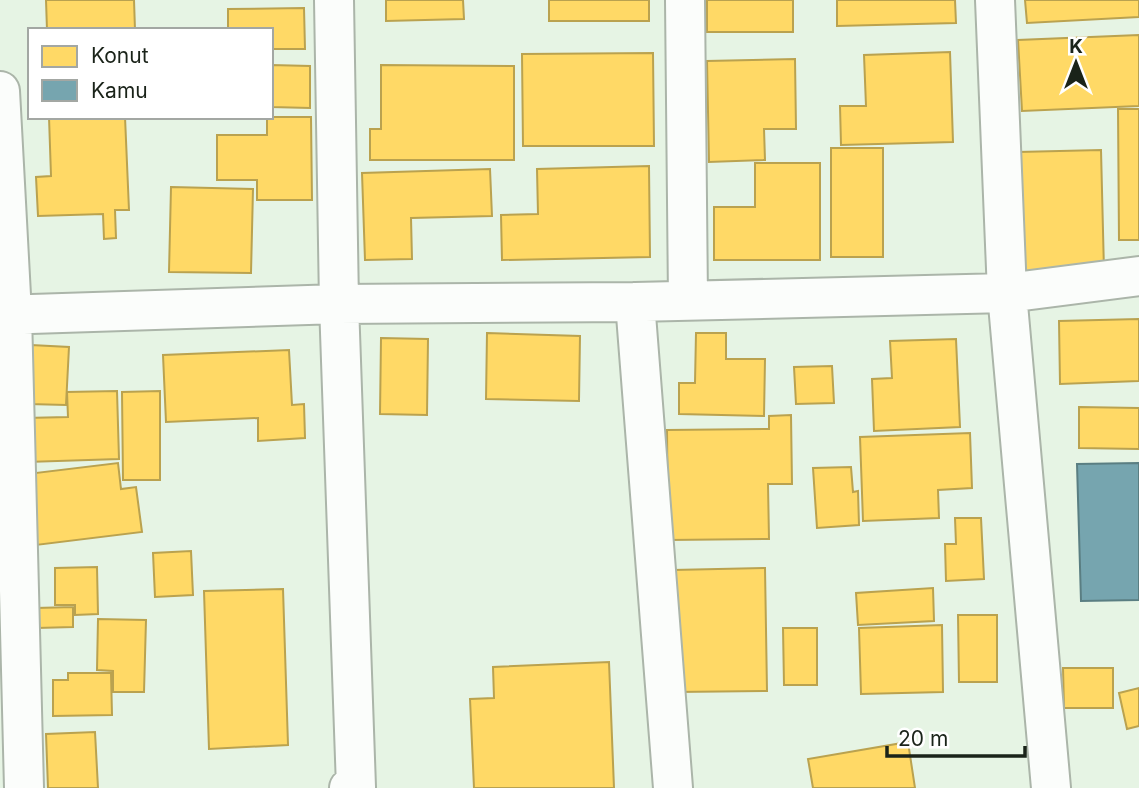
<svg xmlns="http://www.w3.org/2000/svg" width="1139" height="788" font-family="Inter,sans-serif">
  <rect width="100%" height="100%" fill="#e6f4e4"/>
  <path fill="#ffd966" stroke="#baa24f" stroke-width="2" d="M46,0H134L135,30H47Z
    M386,0H463L464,19L386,21Z
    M549,0H649V21H549Z
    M707,0H793V32H707Z
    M837,0H955L956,23L837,26Z
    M1025,0H1139V17L1027,23Z
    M304,8L305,49H271V30H228V9Z
    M1139,35V106L1022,111L1018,40Z
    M950,52L953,142L841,145L840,106H866L864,55Z
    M653,53L654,146H523L522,54Z
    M795,59L796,129H764L765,160L709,162L707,61Z
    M271,65L310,66V108L271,107Z
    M381,65L514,66V160H370V129H381Z
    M1118,109H1139V240H1119Z
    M49,117H125L129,210H115L116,238L104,239L103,214L38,216L36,177L51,176Z
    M267,117H311L312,200H257V180H217V135H267Z
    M831,148H883V257H831Z
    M1101,150L1104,271L1019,273L1018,152Z
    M755,163H820V260H714V207H755Z
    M649,166L650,257L502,260L501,215L538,214L537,169Z
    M490,169L492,216L411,218L412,259L365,260L362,173Z
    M171,187L253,189L251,273L169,272Z
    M1139,319V381L1060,384L1059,321Z
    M487,333L580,336L579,401L486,399Z
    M696,333H726V359H765L764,416L679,414V383H695Z
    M381,338L428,339L427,415L380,414Z
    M956,339L960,427L874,431L872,379L892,378L890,341Z
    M31,345L69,347L66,405L29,404Z
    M289,350L292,405L304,404L305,438L258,441V418L166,422L163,355Z
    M832,366L834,403L796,404L794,367Z
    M117,391L119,459L27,462L25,418L68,417L67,392Z
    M160,391V480H123L122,392Z
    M1079,407L1139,408V449L1079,448Z
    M791,415L792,484H768L769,539L668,540L667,430L769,429V416Z
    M970,433L972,488L938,490L939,518L863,521L860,437Z
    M118,463L121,489L136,487L142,532L36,545L27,474Z
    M851,467L853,492L858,491L859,525L817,528L813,468Z
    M955,518H981L984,579L946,581L945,544H956Z
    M191,551L193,595L155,597L153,553Z
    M97,567L98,614L75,615V605H55V568Z
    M765,568L767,691L676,692L673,570Z
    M933,588L934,621L858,625L856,593Z
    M283,589L288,745L209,749L204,591Z
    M73,607V627L37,628L36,608Z
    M958,615H997V682H959Z
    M98,619L146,620L144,692H113V671L97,670Z
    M942,625L943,692L861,694L859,628Z
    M783,628H817V685H784Z
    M609,662L614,788H474L470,699L494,698L493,667Z
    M1063,668H1113V708H1064Z
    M68,673H111L112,715L53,716V680H68Z
    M1139,688V726L1127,729L1119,693Z
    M95,732L98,788H48L46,734Z
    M908,742L915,788H813L808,759Z"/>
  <path fill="#76a5af" stroke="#5a7e82" stroke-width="2" d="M1139,463V600L1081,601L1077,464Z"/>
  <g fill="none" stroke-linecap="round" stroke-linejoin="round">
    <defs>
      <path id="minor" d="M334,0L339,304L356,787L349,788
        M685,0L688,300
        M995,0L1007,293L1051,788
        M0,91L12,314L24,788
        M635,302L673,788
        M0,315L339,304L635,302L1007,293L1139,276"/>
    </defs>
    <use href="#minor" stroke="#abb5a9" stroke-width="42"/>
    <use href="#minor" stroke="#fbfdfb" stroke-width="38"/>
  </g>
  <rect x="28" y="28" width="245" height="91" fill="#ffffff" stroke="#a3a7a3" stroke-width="2"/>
  <rect x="42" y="46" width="35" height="21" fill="#ffd966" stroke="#a3a7a3" stroke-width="2"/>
  <text x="91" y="63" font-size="21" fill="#1a2319">Konut</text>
  <rect x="42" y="80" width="35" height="21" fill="#76a5af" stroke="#a3a7a3" stroke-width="2"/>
  <text x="91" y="98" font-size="21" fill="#1a2319">Kamu</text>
  <g transform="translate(1076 63)" stroke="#ffffff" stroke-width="5" paint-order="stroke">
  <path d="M0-5L12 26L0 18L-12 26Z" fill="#1a2319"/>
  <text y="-10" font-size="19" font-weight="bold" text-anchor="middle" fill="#1a2319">K</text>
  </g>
  <path d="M887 746v10h138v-10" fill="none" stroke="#1a2319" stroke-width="3.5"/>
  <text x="898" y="746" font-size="21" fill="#1a2319" stroke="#ffffff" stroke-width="5" paint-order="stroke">20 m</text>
</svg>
